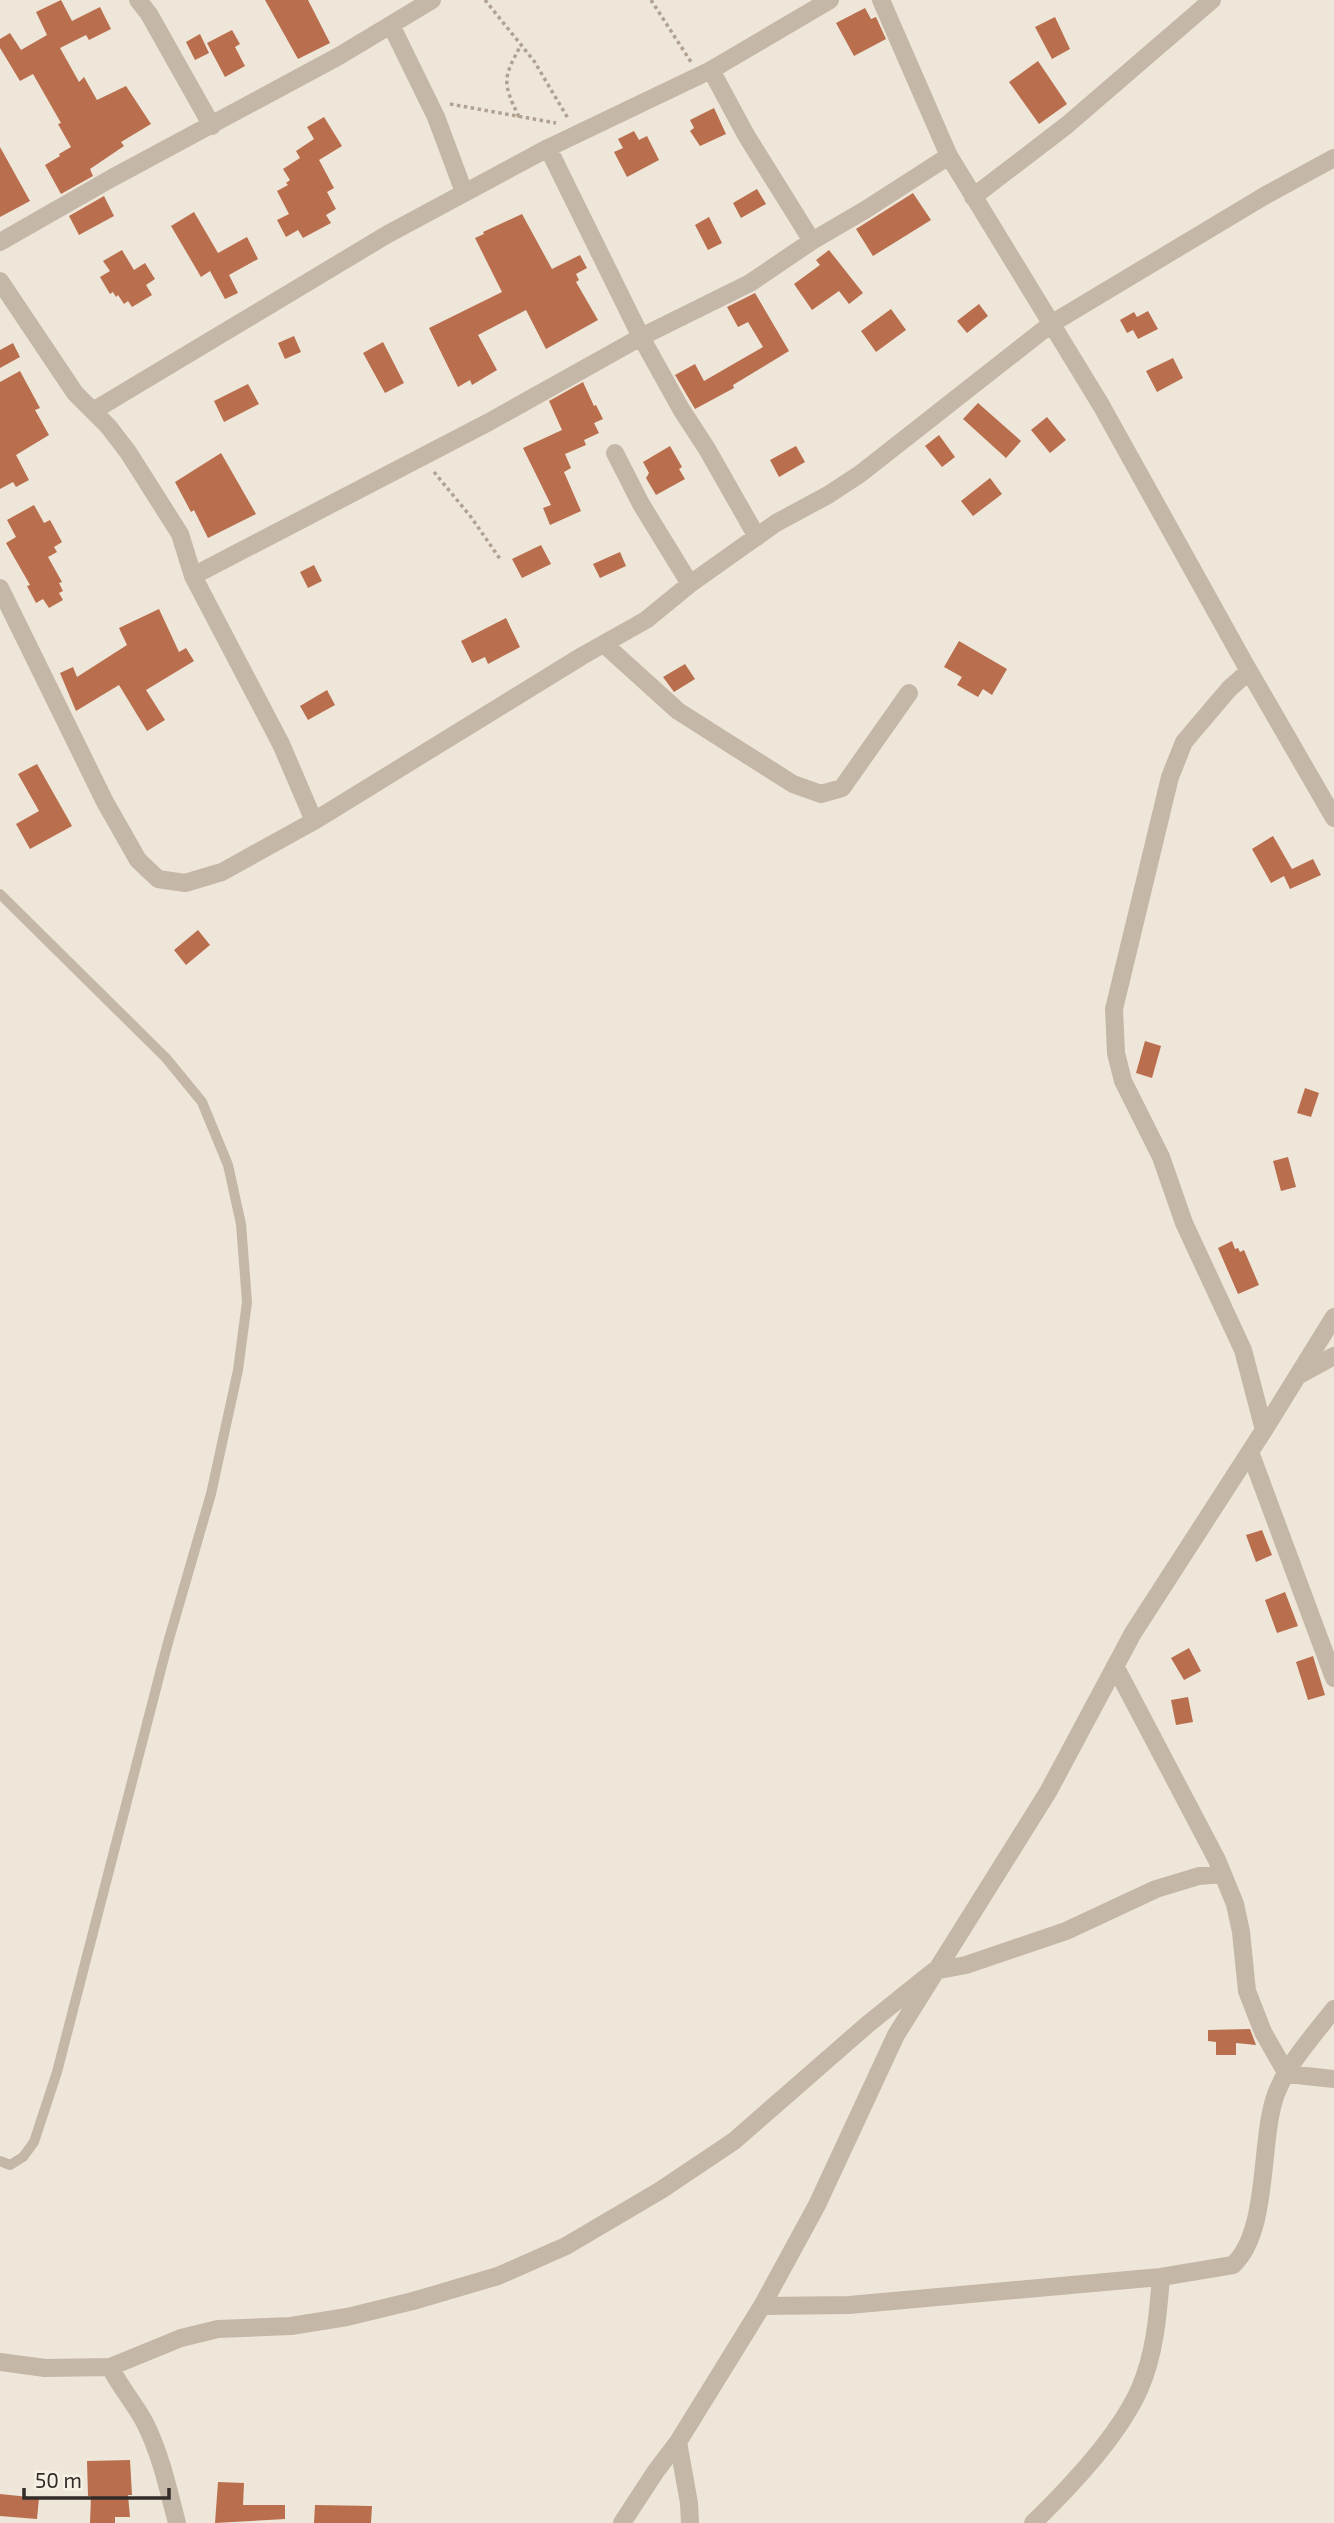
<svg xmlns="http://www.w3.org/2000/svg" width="1334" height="2523" font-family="'Exo 2',sans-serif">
  <rect width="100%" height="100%" fill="#eee6d9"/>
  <path fill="#b96e4d" d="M61,0L72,21L100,7L111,29L89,40L86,35L60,48L79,82L84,77L97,100L126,86L151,124L121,142L124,146L90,169L93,176L61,194L45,165L60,156L59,154L71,147L58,124L61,123L33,74L20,81L0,48V39L10,33L21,50L47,35L36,12Z
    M265,0H308L330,43L298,59Z
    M865,8L871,19L876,17L886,39L854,56L836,23Z
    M1055,17L1070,49L1052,59L1035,27Z
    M232,30L240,44L235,47L245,66L225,77L207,43Z
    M200,34L209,53L195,60L186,42Z
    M1038,61L1067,104L1039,124L1009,82Z
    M714,108L726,134L700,146L690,131L694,128L690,120Z
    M324,117L342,146L319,160L334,188L327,192L336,209L326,215L331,223L303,238L298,230L286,237L277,220L289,214L277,191L288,185L286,183L290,180L283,169L300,158L296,151L314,139L307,127Z
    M634,131L639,140L647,136L659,160L627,177L614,152L623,148L618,139Z
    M0,147L30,201L0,217Z
    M757,189L766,204L741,218L733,203Z
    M913,193L931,220L873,256L856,229Z
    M104,196L114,216L79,235L69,216Z
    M194,212L218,253L247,237L258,259L229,275L238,293L225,299L210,271L201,277L171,226Z
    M522,214L552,269L580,255L587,268L576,274L579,280L576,282L598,320L546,349L526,310L478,335L497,370L472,385L470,380L458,387L429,328L502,292L475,238L484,234L483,232Z
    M709,217L722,243L708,250L695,225Z
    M122,250L134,270L145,263L155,279L146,285L152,295L132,307L128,301L124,304L118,295L116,297L113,292L110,294L100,277L110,271L103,261Z
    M829,250L863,293L849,304L839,291L812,310L794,284L820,265L816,260Z
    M755,293L789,351L733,385L734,388L695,409L675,375L695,364L704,381L763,347L748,322L738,327L727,307Z
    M979,304L988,316L967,333L957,321Z
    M891,309L906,330L876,352L861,331Z
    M1148,311L1158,329L1138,339L1133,330L1127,333L1120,320L1134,312L1137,317Z
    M294,336L301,352L285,359L278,343Z
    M383,342L404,383L385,393L363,353Z
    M13,343L20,357L0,368V350Z
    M1173,358L1183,378L1157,392L1146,371Z
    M20,371L40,408L35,410L49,435L16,455L29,480L16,487L13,482L0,489V382Z
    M583,382L594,406L596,405L603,419L594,423L599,433L584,440L586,445L565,454L571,468L564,472L581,511L550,525L543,508L551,505L523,448L562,430L549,401Z
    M248,384L259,404L224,422L214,401Z
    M978,403L1021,441L1006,458L963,419Z
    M1047,417L1066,440L1050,453L1031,430Z
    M939,435L955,457L942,467L925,446Z
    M670,446L682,467L679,469L685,479L656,495L646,478L649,473L643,462Z
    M796,446L805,462L779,477L770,460Z
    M221,453L256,514L208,538L194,510L191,512L175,482Z
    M990,478L1002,494L973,516L961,501Z
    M34,505L44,523L50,520L62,542L54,547L57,552L48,557L62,582L59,583L63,591L59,593L63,600L49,608L43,599L36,603L27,586L30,585L6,543L16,537L7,520Z
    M541,545L551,564L522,578L512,559Z
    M620,552L626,566L600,578L593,564Z
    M314,565L322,581L308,588L300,572Z
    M159,609L179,652L186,648L194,661L146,690L165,720L147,731L119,685L76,711L60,673L73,667L77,677L127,645L119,628Z
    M506,618L520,647L488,664L485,657L472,663L461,641Z
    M959,641L1007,669L992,695L983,689L978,697L957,685L962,677L944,667Z
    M685,664L695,679L674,692L663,677Z
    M327,690L335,705L308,720L300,706Z
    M37,764L72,826L30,849L16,824L39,811L18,774Z
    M1273,836L1292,869L1313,859L1321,875L1290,889L1284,876L1271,883L1252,849Z
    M198,930L210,945L186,965L174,950Z
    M1145,1041L1161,1046L1152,1078L1136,1073Z
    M1305,1088L1319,1093L1311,1117L1297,1113Z
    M1288,1157L1296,1187L1281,1191L1273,1161Z
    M1232,1241L1235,1249L1238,1248L1240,1252L1244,1250L1259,1285L1238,1294L1218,1248Z
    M1262,1530L1272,1555L1256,1562L1246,1535Z
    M1285,1592L1298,1626L1277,1633L1265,1600Z
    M1189,1648L1201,1671L1184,1680L1171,1658Z
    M1313,1656L1325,1695L1308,1700L1296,1662Z
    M1188,1697L1193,1722L1176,1725L1171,1700Z
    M1250,2029L1256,2045L1236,2043V2055H1216V2042L1208,2041V2030Z
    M130,2460L132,2495H128L130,2517H115V2523H90L91,2496H88L87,2461Z
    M218,2482L244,2483L243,2505H285V2519L215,2523Z
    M0,2494L39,2498L37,2519L0,2516Z
    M315,2505L372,2506L371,2523H314Z"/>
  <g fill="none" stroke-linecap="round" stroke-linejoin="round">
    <path stroke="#b0a191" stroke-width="3.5" stroke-dasharray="3.5 3.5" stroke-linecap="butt" d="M485,0L534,61L569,120
      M651,0L691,62
      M450,104L556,123
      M519,117C502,82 503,78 521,45
      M434,472L471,517L500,559"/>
    <path stroke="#c5b7a7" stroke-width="10" d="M0,894L166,1058L202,1102L228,1165L241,1224L247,1302L238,1370L211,1494L167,1646L57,2072L34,2142L23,2157L10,2165L0,2161"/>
    <path stroke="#c5b7a7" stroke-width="18" d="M138,0L149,14L212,126
      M881,0L949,156L1101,405L1245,664L1334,818
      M391,25L436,117L464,192
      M711,70L746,135L812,241
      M548,148L641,337L681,409L707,449L757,537
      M973,197L1067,125L1212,0
      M0,242L112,178L339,56L432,0
      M0,281L75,393L108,426L128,452L180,534L193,576L281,744L314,821
      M93,411L388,234L548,148L711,70L830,0
      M615,453L641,504L690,584
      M193,576L489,422L641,337L750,283L812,241L865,210L949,156
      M0,588L105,802L138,860L158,879L185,883L222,872L314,821L582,656L646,620L690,584L776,523L828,495L860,474L1051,324L1266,195L1334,158
      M604,644L678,711L793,784L821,794L842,788L909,693
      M1249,671L1229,689L1184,742L1170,777L1114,1009L1116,1053L1123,1081L1161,1157L1184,1223L1243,1350L1264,1430
      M1301,1374L1334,1356
      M1250,1452L1334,1678
      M1115,1666L1217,1860L1235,1904L1241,1932L1247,1991L1263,2032L1287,2074L1334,2079
      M762,2306L849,2305L1161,2277L1233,2265C1270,2231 1259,2140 1276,2094C1288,2063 1314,2035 1334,2009
      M0,2362L45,2368L110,2367L181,2338L218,2329L291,2326L347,2317L413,2301L498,2276L566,2246L661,2190L734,2141L868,2024L934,1971L966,1965L1066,1931L1156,1889L1199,1876L1223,1874
      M110,2367C120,2387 135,2404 145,2423C161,2455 168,2489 177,2523
      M678,2442L689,2503L690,2523
      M622,2523L656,2471L678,2442L762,2306L817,2205L896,2035L1048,1792L1133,1633L1264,1430L1334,1317
      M1033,2523C1070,2487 1119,2436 1140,2388C1155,2353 1158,2315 1161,2277"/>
  </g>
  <path d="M24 2488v10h145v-10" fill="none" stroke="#322b27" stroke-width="3.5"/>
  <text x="35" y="2488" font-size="21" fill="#322b27" stroke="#f6f0e5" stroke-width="5" paint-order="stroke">50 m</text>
</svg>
